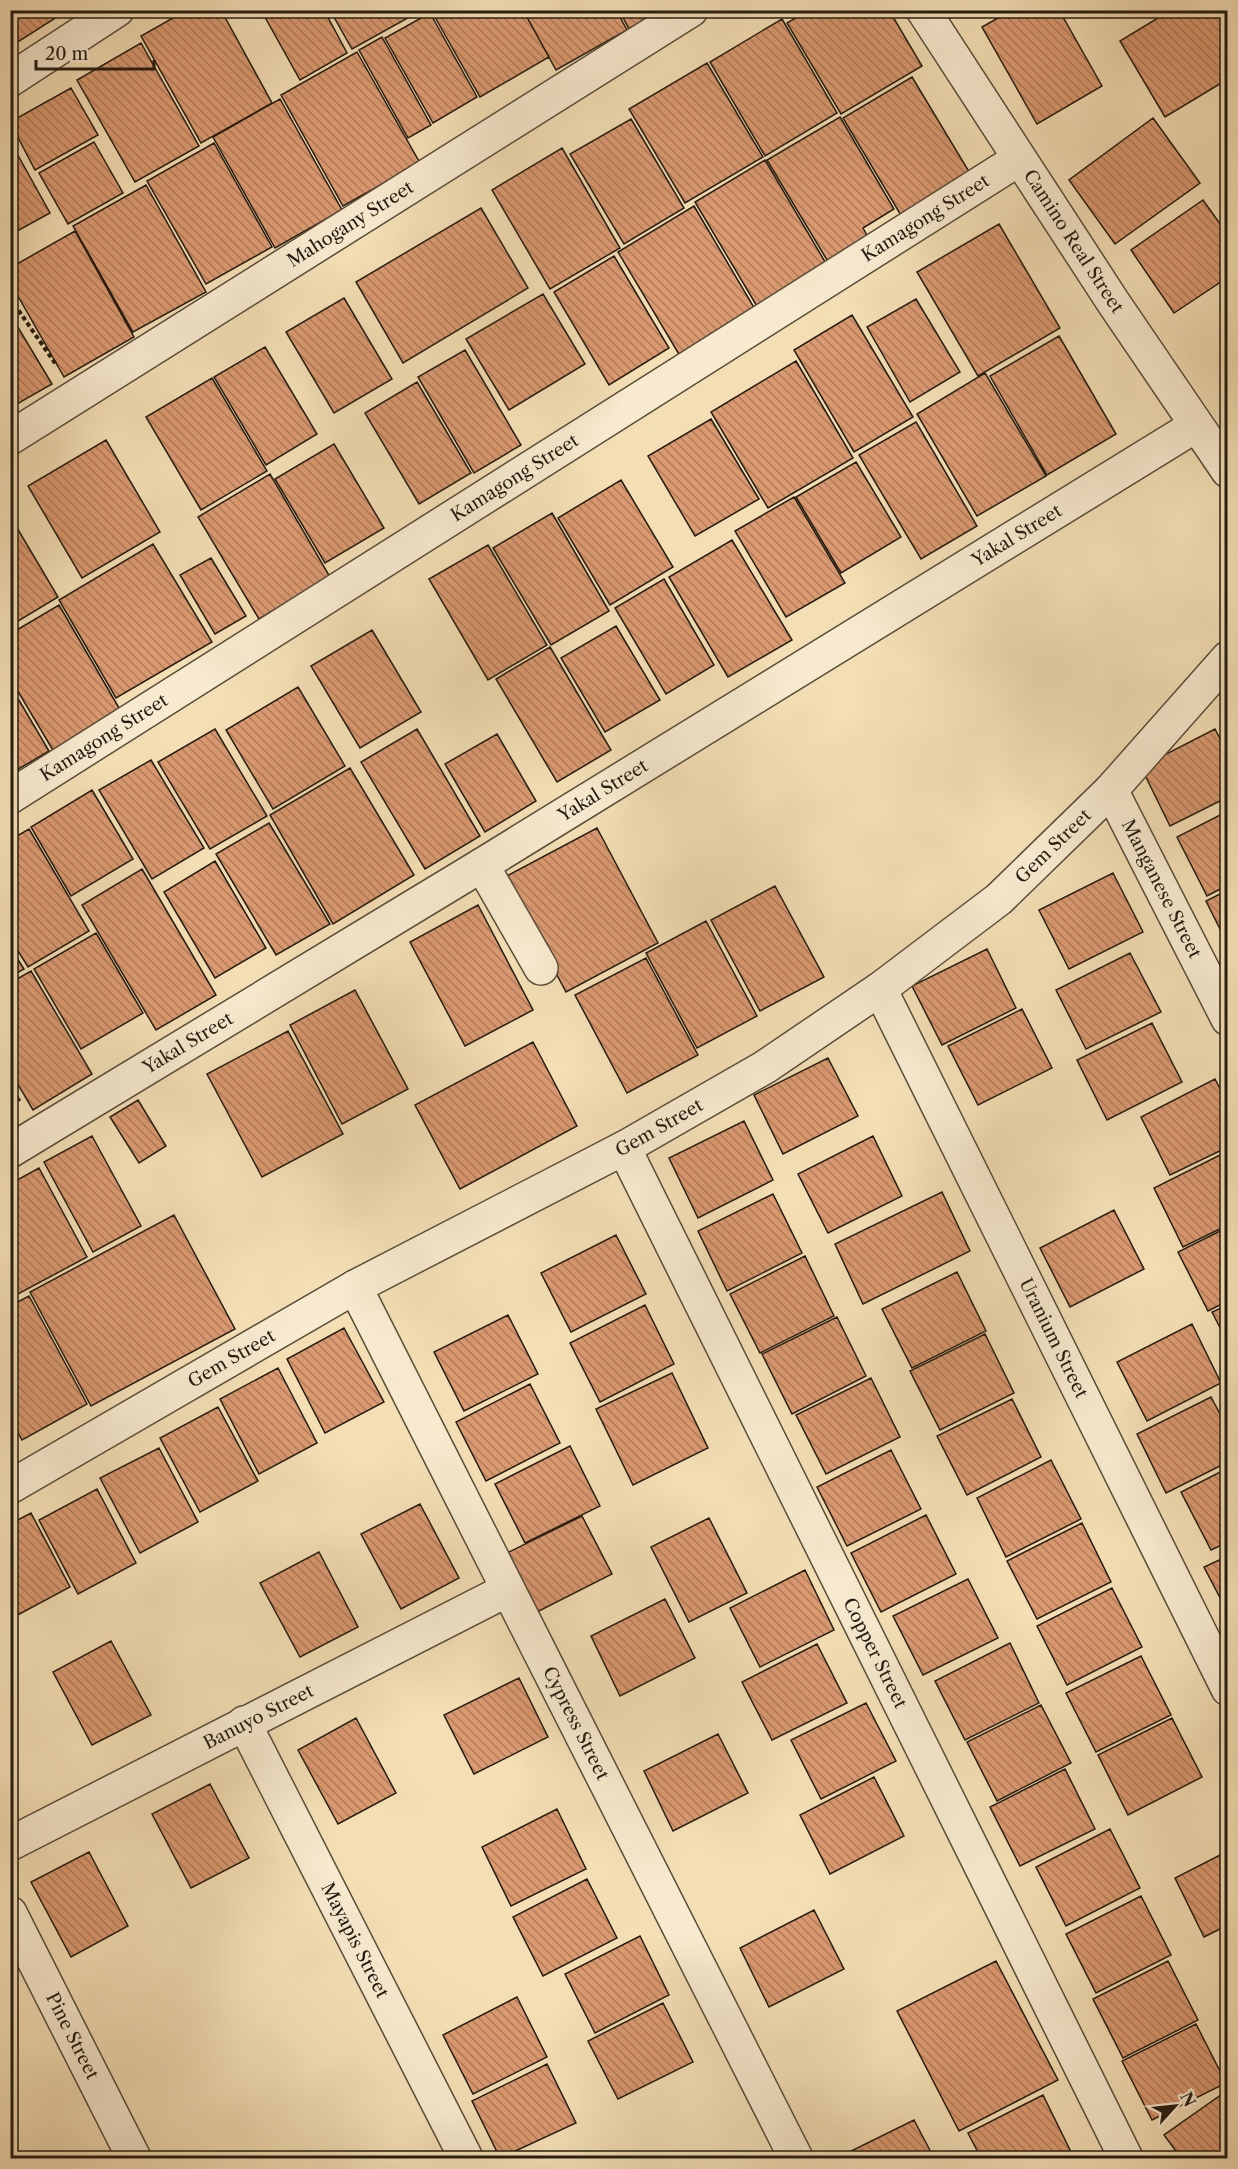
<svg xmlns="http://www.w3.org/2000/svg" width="1238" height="2169" font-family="'Libre Caslon Text',serif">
  <defs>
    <pattern id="building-back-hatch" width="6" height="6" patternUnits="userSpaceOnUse" patternTransform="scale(1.5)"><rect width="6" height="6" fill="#db9970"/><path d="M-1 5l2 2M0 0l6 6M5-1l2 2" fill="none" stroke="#b17c5b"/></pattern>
  </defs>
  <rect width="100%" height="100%" fill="#f4dfb5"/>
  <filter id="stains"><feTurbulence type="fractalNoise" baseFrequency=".00333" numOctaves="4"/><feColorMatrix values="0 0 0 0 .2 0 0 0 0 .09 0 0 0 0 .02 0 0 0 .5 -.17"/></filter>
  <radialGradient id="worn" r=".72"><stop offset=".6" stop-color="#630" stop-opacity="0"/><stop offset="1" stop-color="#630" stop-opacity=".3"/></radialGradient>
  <path fill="url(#building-back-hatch)" stroke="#231c12" stroke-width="1.5" d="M10,10H68L10,47Z
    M187,10H221L272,103L201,143L141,36Z
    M261,10H324L347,53L300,80Z
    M330,10H413L415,14L352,49Z
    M431,10H523L549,57L480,97Z
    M523,10H616L627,30L556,70Z
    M619,10H662L629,29Z
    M809,10H889L922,66L841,114L787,23Z
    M1012,10H1059L1102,86L1037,124L982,27Z
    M1171,10H1228V79L1165,117L1120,41Z
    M430,13L477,97L433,123L385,38Z
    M782,19L837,113L765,156L710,62Z
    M382,37L431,125L408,138L359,50Z
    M141,43L199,146L135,182L77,80Z
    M357,52L420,163L343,206L281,95Z
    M707,63L763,157L685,203L629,109Z
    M912,77L971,175L902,217L843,118Z
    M71,88L98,135L35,170L10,122Z
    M280,99L342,210L275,248L213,137Z
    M840,117L894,209L863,228L873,246L833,270L767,160Z
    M1153,118L1200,183L1115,244L1069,180Z
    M631,119L684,208L624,244L570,154Z
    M10,141L50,213L10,235Z
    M94,142L123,193L68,224L39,173Z
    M214,143L272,247L206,284L147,181Z
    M562,148L620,248L550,289L492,190Z
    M765,160L831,272L761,313L695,202Z
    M146,185L206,292L133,332L73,226Z
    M1203,200L1228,235V277L1174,313L1131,250Z
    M694,206L759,316L683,361L618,252Z
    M481,208L528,288L403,363L356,282Z
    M999,224L1060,328L978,376L917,272Z
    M75,231L134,337L64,377L10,282V268Z
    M614,256L669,348L609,385L554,292Z
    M543,294L585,364L509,410L466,339Z
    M344,298L392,379L334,413L286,332Z
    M916,299L960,372L910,402L867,327Z
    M10,314L52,384L10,408Z
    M852,315L913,417L854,452L794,350Z
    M1059,336L1116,434L1047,475L990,376Z
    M265,347L317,434L266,465L214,377Z
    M465,350L521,445L474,473L418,377Z
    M796,361L853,458L768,508L711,412Z
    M985,373L1046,476L977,516L917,414Z
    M212,378L267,471L201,510L146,417Z
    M417,382L471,473L419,504L365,413Z
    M711,419L759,499L695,536L648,456Z
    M916,422L977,526L921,559L859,455Z
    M106,440L160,532L82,578L28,486Z
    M334,444L384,528L325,563L275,479Z
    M856,462L901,537L841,573L796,497Z
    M270,474L330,577L259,619L198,517Z
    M621,480L673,567L610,605L558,518Z
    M794,497L845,583L786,617L735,531Z
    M552,513L609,611L551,645L493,548Z
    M10,516L58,597L10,626Z
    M732,540L792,640L728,677L669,577Z
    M153,544L212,642L116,698L59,600Z
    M488,545L547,645L488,680L429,579Z
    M211,558L246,616L215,634L180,575Z
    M664,579L714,665L666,694L615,608Z
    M59,605L122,713L54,752L10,678V634Z
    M616,626L660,700L605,732L561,658Z
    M372,630L421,712L360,748L311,666Z
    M550,647L611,750L557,782L496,679Z
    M10,685L49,751L10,774Z
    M298,687L345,766L273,809L226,730Z
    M215,729L267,816L210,849L158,762Z
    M417,729L480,836L425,869L361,762Z
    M1215,729L1228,754V797L1170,826L1141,767Z
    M497,734L536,801L485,832L445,764Z
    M151,760L204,848L152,879L99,790Z
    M350,768L414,875L333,924L270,815Z
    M92,790L133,859L71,896L31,827Z
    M1228,811V885L1207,896L1177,837Z
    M269,823L330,924L276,955L216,854Z
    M597,828L658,943L566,992L505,877Z
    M29,829L89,931L28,967L10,938V840Z
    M215,861L266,948L215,978L164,892Z
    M142,869L216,995L156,1030L82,905Z
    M1113,873L1143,932L1069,969L1039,910Z
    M775,886L824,977L760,1011L711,920Z
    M1228,890V945L1206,901Z
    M478,905L533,1010L465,1046L410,942Z
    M706,921L757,1016L697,1048L646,953Z
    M96,933L143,1013L81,1049L34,969Z
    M10,947L24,969L10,977Z
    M987,949L1016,1008L942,1045L912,986Z
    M1130,953L1161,1012L1086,1049L1056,990Z
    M646,958L698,1055L627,1093L575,995Z
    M31,971L92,1074L33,1110L10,1071V983Z
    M355,990L408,1089L342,1124L290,1025Z
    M1022,1009L1052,1068L978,1105L948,1046Z
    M1152,1023L1182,1082L1107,1120L1077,1060Z
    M288,1031L343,1134L262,1177L207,1074Z
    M533,1042L577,1126L460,1189L415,1105Z
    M828,1058L858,1116L783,1154L754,1095Z
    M1215,1079L1228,1104V1147L1170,1175L1141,1117Z
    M10,1084L20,1100L10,1106Z
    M138,1100L166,1146L139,1163L110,1117Z
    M744,1121L773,1180L698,1218L669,1158Z
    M92,1136L141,1226L93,1252L44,1162Z
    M873,1136L902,1196L828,1233L798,1174Z
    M1228,1151V1225L1183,1247L1154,1188Z
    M39,1168L87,1257L16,1295L10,1285V1184Z
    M942,1192L970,1251L863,1304L835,1244Z
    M773,1194L802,1253L727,1291L698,1231Z
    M1114,1210L1144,1269L1070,1307L1040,1248Z
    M174,1215L235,1329L91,1406L30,1292Z
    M1228,1227V1301L1208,1311L1178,1252Z
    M616,1235L646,1294L571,1332L541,1273Z
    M805,1256L834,1316L760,1353L730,1294Z
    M957,1272L986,1331L912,1368L882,1309Z
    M29,1296L87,1404L22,1440L10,1419V1306Z
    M645,1305L674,1364L600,1402L570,1343Z
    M1228,1305V1343L1212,1312Z
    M508,1315L538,1374L464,1411L434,1352Z
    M837,1317L866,1376L792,1414L762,1354Z
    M1192,1324L1221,1383L1147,1421L1117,1362Z
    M344,1328L384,1402L325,1433L287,1359Z
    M985,1334L1014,1393L940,1430L910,1371Z
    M278,1368L317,1443L259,1474L220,1399Z
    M672,1373L708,1448L633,1485L596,1409Z
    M871,1378L900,1437L826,1474L796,1415Z
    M530,1384L560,1443L486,1481L456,1422Z
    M1211,1397L1228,1429V1462L1166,1493L1137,1434Z
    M1012,1399L1041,1457L967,1495L937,1436Z
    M218,1407L258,1481L200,1512L160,1438Z
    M570,1446L600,1506L525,1543L495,1484Z
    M159,1448L198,1522L140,1553L100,1478Z
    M891,1450L921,1509L847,1546L817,1487Z
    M1051,1460L1081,1519L1006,1557L977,1498Z
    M1228,1468V1542L1211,1550L1181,1492Z
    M97,1489L136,1563L78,1594L39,1520Z
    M420,1504L459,1578L401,1609L361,1534Z
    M31,1513L70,1587L12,1618L10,1524Z
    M926,1515L956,1574L881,1612L851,1553Z
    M582,1516L612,1574L537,1612L507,1553Z
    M709,1518L747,1593L689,1622L651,1547Z
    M1082,1523L1111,1582L1037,1619L1007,1561Z
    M319,1552L358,1627L300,1657L260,1583Z
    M1228,1556V1613L1204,1567Z
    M805,1570L834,1630L760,1667L730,1608Z
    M968,1579L998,1638L923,1675L893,1616Z
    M1112,1588L1142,1647L1067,1685L1037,1626Z
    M665,1599L695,1658L620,1696L591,1636Z
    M111,1641L151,1715L92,1745L53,1672Z
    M1010,1643L1039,1703L965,1740L935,1681Z
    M817,1644L847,1703L772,1740L742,1682Z
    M1141,1656L1171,1715L1096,1752L1066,1693Z
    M519,1678L548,1737L474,1774L444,1715Z
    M866,1703L896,1761L821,1799L791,1740Z
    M1041,1705L1071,1763L997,1801L967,1742Z
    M356,1718L396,1793L338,1824L298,1750Z
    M1172,1718L1202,1777L1128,1815L1098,1755Z
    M718,1734L748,1793L673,1831L644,1771Z
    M1065,1769L1095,1829L1020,1866L990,1807Z
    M874,1777L904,1836L830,1874L800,1815Z
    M210,1784L249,1858L191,1888L152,1814Z
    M557,1809L586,1869L511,1906L482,1847Z
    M1110,1829L1140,1888L1066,1926L1036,1867Z
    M1228,1851V1925L1204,1937L1175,1878Z
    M89,1852L128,1926L71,1957L31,1882Z
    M587,1879L617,1938L543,1976L513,1917Z
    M1141,1896L1171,1955L1096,1993L1066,1934Z
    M814,1910L844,1969L769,2007L740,1948Z
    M1228,1933V1950L1221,1937Z
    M640,1936L669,1995L595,2033L565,1974Z
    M996,1961L1058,2080L959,2131L897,2011Z
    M1168,1961L1198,2020L1123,2058L1093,1999Z
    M517,1997L547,2057L473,2094L443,2035Z
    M663,2003L693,2062L618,2099L588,2041Z
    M1196,2024L1226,2083L1152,2120L1122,2061Z
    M547,2064L576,2123L500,2158L472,2101Z
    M1228,2090V2158H1181L1164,2135Z
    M1043,2095L1072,2154L1064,2158H981L968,2133Z
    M914,2120L934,2158H840L839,2157Z"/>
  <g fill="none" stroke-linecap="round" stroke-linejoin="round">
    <defs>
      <g id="minor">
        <path id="s1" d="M923,10L1113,302L1228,471"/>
        <path d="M10,80L117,10"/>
        <path id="s2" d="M10,438L691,10"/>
        <path id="s3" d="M1111,790L1228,1019"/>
        <path id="s4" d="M10,797L1019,159"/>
        <path d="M482,865L541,968"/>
        <path id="s5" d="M880,989L1228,1689"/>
        <path id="s6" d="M624,1148L1126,2158"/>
        <path id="s7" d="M10,1151L482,865L1195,426"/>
        <path id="s8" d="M355,1287L796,2158"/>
        <path id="s9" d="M10,1487L355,1287L624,1148L765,1067L880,989L999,899L1111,790L1228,658"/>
        <path id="s10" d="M244,1723L466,2158"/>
        <path id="s11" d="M10,1844L507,1590"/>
        <path id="s12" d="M10,1913L134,2158"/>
      </g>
    </defs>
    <use href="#minor" stroke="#574d3b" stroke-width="36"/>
    <path stroke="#231c12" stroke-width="4" stroke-dasharray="4.5 3" stroke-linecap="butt" d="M10,298L57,366"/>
    <use href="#minor" stroke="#f8eacf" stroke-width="33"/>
  </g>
  <g text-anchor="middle" stroke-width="4.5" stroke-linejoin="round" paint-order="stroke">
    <g font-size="18" fill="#231c12" stroke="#f8eacf">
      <text dy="6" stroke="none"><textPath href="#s4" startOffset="1083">Kamagong Street</textPath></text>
      <text dy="6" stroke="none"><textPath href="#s2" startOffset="402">Mahogany Street</textPath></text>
      <text dy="6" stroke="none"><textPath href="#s1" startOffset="276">Camino Real Street</textPath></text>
      <text dy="6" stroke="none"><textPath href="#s4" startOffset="597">Kamagong Street</textPath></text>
      <text dy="6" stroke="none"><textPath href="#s7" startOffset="1180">Yakal Street</textPath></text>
      <text dy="6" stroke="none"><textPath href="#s4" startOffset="111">Kamagong Street</textPath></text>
      <text dy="6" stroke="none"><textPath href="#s7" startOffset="694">Yakal Street</textPath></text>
      <text dy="6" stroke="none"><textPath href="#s9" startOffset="1228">Gem Street</textPath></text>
      <text dy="6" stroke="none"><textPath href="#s3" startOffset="111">Manganese Street</textPath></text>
      <text dy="6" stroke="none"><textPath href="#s7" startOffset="208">Yakal Street</textPath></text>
      <text dy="6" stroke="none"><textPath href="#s9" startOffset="742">Gem Street</textPath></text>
      <text dy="6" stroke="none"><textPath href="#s5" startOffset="390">Uranium Street</textPath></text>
      <text dy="6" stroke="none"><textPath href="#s9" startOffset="256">Gem Street</textPath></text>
      <text dy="6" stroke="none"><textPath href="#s6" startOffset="564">Copper Street</textPath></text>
      <text dy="6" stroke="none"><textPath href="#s11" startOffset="279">Banuyo Street</textPath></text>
      <text dy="6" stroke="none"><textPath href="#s8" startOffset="489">Cypress Street</textPath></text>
      <text dy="6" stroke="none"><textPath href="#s10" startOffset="244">Mayapis Street</textPath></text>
      <text dy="6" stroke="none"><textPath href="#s12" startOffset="138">Pine Street</textPath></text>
    </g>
  </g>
  <rect width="1238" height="2169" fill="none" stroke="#f4dfb5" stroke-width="36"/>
  <rect x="12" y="12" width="1214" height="2145" fill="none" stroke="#231c12" stroke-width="3"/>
  <rect x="18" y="18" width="1202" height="2133" fill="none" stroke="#231c12" stroke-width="1.5"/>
  <g transform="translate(1175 2106) rotate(63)" stroke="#f8eacf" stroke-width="4.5" paint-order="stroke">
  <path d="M0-4.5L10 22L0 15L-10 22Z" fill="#231c12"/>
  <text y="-9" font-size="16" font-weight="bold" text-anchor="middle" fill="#231c12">N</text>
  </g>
  <path d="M36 60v9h118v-9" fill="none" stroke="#231c12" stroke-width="3"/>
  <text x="45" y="60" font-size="18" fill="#231c12" stroke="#f8eacf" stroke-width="4.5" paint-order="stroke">20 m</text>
  <rect width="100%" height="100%" filter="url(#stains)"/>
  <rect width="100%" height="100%" fill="url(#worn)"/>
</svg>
